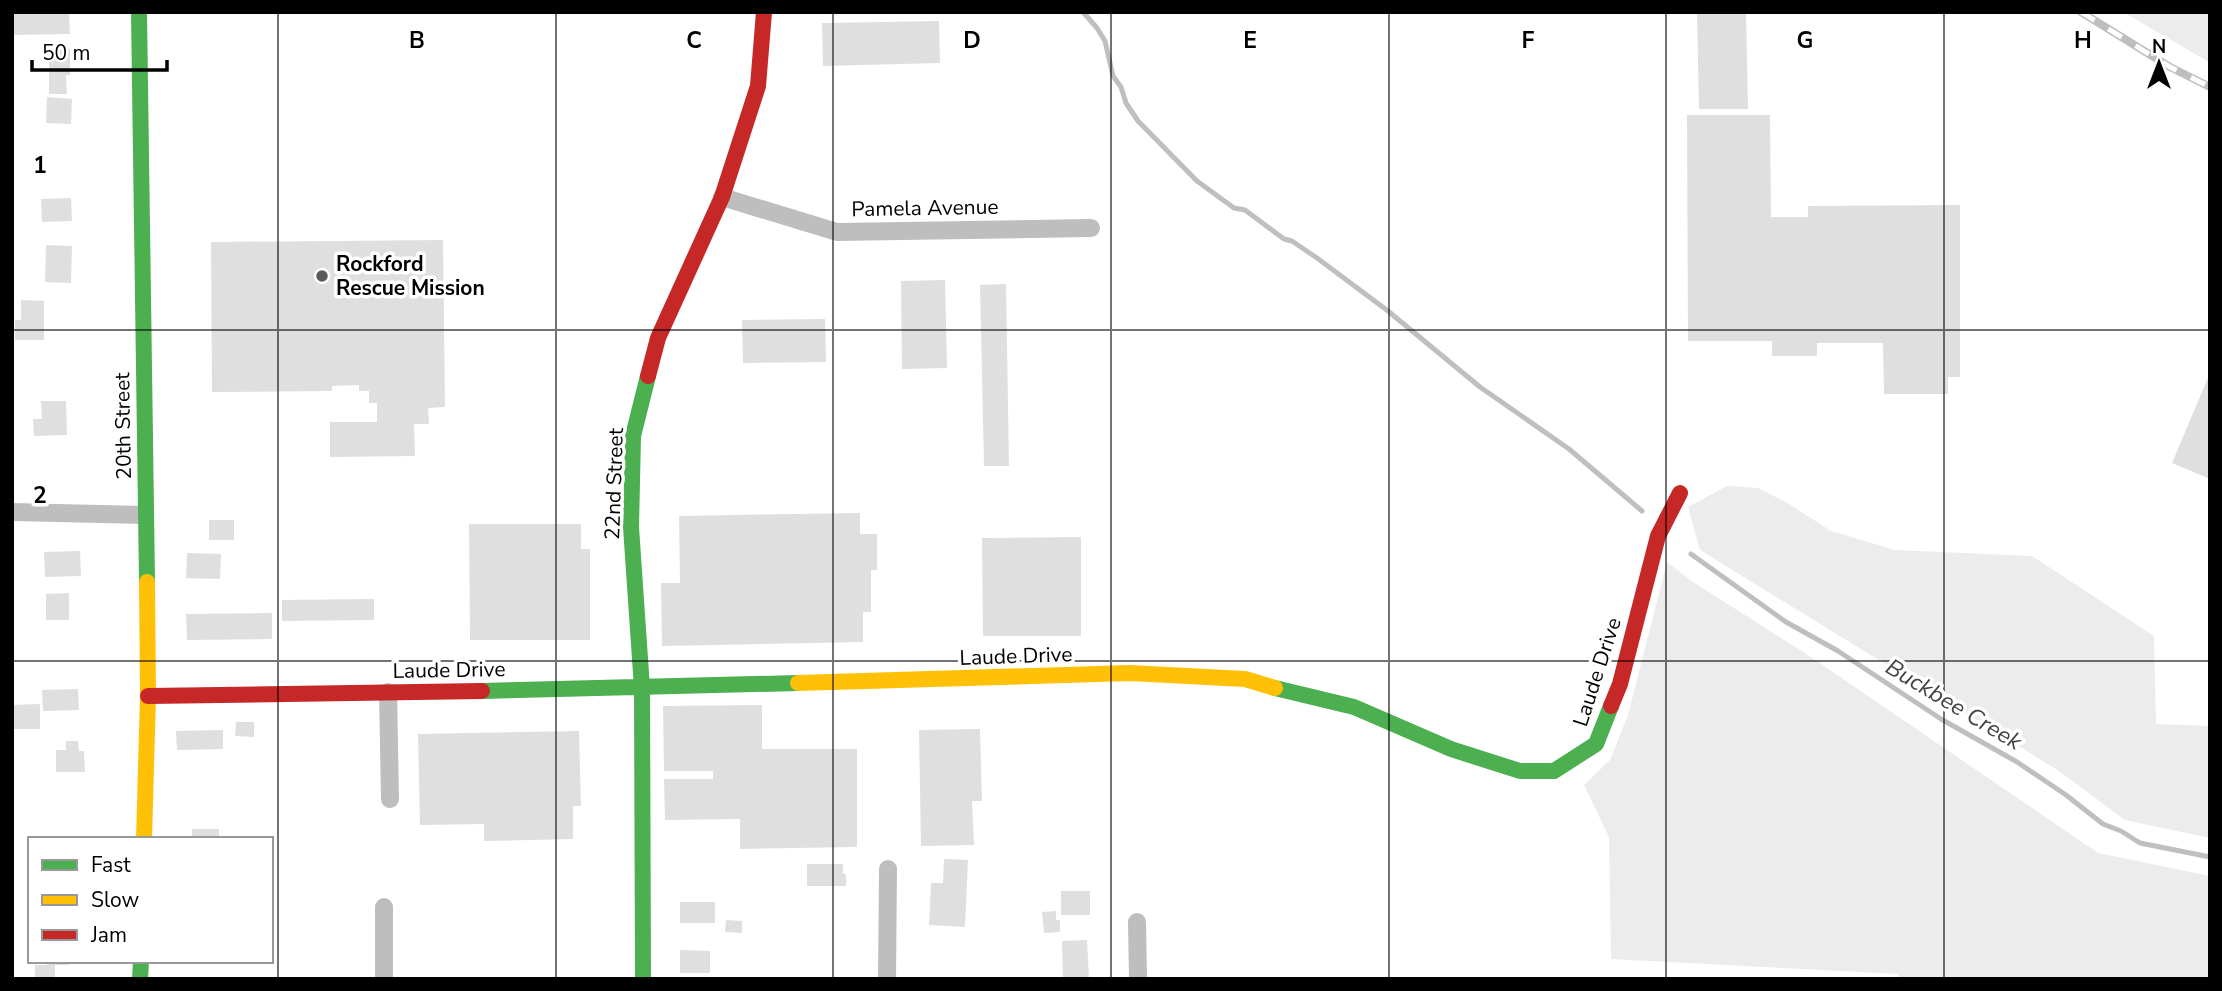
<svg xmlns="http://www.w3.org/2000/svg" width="2222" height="991" font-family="'Nunito Sans',sans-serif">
  <rect width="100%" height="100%" fill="#fff"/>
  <path fill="#ececec" d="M2123,12H2210V62H2209Z
    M1727,486L1758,488L1789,504L1831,531L1895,550L2032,556L2154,636L2156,724L2210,726V838L2125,820L2059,771L1700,550L1688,507Z
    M1667,562L1693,582L1805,653L2098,853L2210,876V979H1899L1898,974L1611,959L1609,837L1584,785L1610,760L1628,715Z"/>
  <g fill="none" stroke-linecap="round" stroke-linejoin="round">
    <path stroke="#bfbfbf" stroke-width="5" d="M1083,12L1097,28L1105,41L1113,76L1121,87L1126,103L1138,121L1197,181L1234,208L1245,210L1284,239L1292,241L1317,258L1388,311L1480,387L1569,449L1642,511
      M1691,554L1786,622L1838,651L1941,719L2017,762L2066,795L2103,824L2121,831L2140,843L2210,857"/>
  </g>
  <path fill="#dfdfdf" d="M12,12H69L70,34L12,35Z
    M1697,12H1746L1748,109H1699Z
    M939,21L940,63L823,66L822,23Z
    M70,49V75H66L67,94H49V50Z
    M47,97L72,99L71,124L46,123Z
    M1687,115H1770L1771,217H1808V206L1960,205V377H1948V394H1884L1883,343H1817V356H1772V341H1688Z
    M71,198L72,221L42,222L41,199Z
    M443,240L445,407L428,408L429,424H414L415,456L330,457V422H377V403H369V391H359V385L332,386V391L212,392L211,242Z
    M46,245L72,246L71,283L45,282Z
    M945,280L947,368L902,369L901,281Z
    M1006,284L1009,466H984L980,285Z
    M21,300L44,301V340H15V320H21Z
    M825,319L826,362L743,363L742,320Z
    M2210,373V479L2172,463Z
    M41,401H66L67,435L34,436L33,419H42Z
    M860,513V534H877V570H871V612H863V642L662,646L661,583H680L679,516Z
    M209,520H234V540H209Z
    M469,524H581V549H590V640H470Z
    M1081,537V636H983L982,538Z
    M80,551L81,576L45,577L44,552Z
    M187,553L221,554L220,579L186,578Z
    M69,593V620H46V594Z
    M374,599V620L282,621V600Z
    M272,613V639L187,640L186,614Z
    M78,689L79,710L43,711L42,690Z
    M40,704V729H12V705Z
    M762,705V749H857V847L740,849V819L665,820L664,779H713V771H664L663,706Z
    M236,722H254V737L235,736Z
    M980,729L982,801H972L974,845L921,846L919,730Z
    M223,730V749L177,750L176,731Z
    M579,731L581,806H573V839L484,841V824L420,825L418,734Z
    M66,741H78L79,751H84L85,772H56V750H66Z
    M192,829H219V839H192Z
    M944,859L968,860L965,927L929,925L931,883H943Z
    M807,864H843V874H846V886H807Z
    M1061,891H1090V915H1061Z
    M680,902H715V923H680Z
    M1056,911V920H1060V932L1044,933L1042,912Z
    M726,920L742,921V933L725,932Z
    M1087,940L1089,979H1063L1062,941Z
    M680,950L710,951V973H680Z
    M47,961H69V965H55V979H35V965H47Z"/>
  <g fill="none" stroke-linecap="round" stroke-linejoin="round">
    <path stroke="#bebebe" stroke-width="18" d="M722,197L837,232L1091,228
      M12,512L145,515
      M388,692L390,799
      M384,907V979
      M1137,922L1138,979
      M887,979L888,869"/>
    <path stroke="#4caf50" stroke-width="16" d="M139,12L147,582
      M1275,688L1354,707L1451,749L1520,771H1554L1596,744L1611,706
      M482,691L798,683
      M140,979L141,961
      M643,979L642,688L631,527L633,436L648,376"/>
    <path stroke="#ffc107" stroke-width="16" d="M798,683L1130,673L1245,679L1275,688
      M144,839L148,696L147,582"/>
    <path stroke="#c62828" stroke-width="16" d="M648,376L658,338L722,197L758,86L764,12
      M148,696L482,691
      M1611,706L1620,684L1658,536L1680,493"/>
    <defs>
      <path id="rail" d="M2081,12L2170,67L2210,87"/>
    </defs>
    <use href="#rail" stroke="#bebebe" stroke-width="8"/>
    <use href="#rail" stroke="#fff" stroke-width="5" stroke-dasharray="16" stroke-linecap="butt"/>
  </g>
  <path fill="none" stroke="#000" stroke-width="2" stroke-opacity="0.55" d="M278,12V979M556,12V979M833,12V979M1111,12V979M1389,12V979M1666,12V979M1944,12V979M12,330H2210M12,661H2210"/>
  <circle fill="#595959" stroke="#fff" stroke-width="2.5" cx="322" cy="276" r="7"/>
  <g text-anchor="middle" stroke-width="7" stroke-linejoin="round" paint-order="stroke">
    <g font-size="21" fill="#000" stroke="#fff">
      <text transform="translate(925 208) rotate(-1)" y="7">Pamela Avenue</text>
      <text transform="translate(123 426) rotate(-91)" y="7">20th Street</text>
      <text transform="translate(614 484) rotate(-88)" y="7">22nd Street</text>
      <text transform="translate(1016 656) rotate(-2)" y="7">Laude Drive</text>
      <text transform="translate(449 670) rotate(-1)" y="7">Laude Drive</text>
      <text transform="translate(1597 672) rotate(-72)" y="7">Laude Drive</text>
    </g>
    <g font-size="21" font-weight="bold" fill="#000" stroke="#fff" text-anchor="start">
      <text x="336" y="271">Rockford<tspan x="336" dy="24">Rescue Mission</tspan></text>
    </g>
    <g font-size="23" font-style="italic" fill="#444" stroke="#fff">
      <text transform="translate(1954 704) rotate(31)" y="8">Buckbee Creek</text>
    </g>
  </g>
  <g font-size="23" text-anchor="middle" font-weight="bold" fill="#000" stroke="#fff" stroke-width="7" stroke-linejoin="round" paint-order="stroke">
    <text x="417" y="48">B</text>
    <text x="694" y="48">C</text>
    <text x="972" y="48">D</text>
    <text x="1250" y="48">E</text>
    <text x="1528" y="48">F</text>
    <text x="1805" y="48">G</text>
    <text x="2083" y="48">H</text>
    <text x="40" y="173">1</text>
    <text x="40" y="503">2</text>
  </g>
  <rect width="2222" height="991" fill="none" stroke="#000000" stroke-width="28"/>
  <rect x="28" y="837" width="245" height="126" fill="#ffffff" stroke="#999999" stroke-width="2"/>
  <rect x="42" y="860" width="35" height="10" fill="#4caf50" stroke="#999999" stroke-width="2"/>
  <text x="91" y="872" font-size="21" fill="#000000">Fast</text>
  <rect x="42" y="895" width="35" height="10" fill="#ffc107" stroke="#999999" stroke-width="2"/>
  <text x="91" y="907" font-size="21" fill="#000000">Slow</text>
  <rect x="42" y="930" width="35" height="10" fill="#c62828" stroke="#999999" stroke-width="2"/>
  <text x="91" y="942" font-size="21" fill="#000000">Jam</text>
  <g transform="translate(2159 63)" stroke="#ffffff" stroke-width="5" paint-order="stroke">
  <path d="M0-5L12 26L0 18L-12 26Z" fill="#000000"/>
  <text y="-10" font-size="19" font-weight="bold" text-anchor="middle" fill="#000000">N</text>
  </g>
  <path d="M32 60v10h135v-10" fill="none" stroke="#000000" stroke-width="3.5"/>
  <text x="42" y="60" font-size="21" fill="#000000" stroke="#ffffff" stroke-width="5" paint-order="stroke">50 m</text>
</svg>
